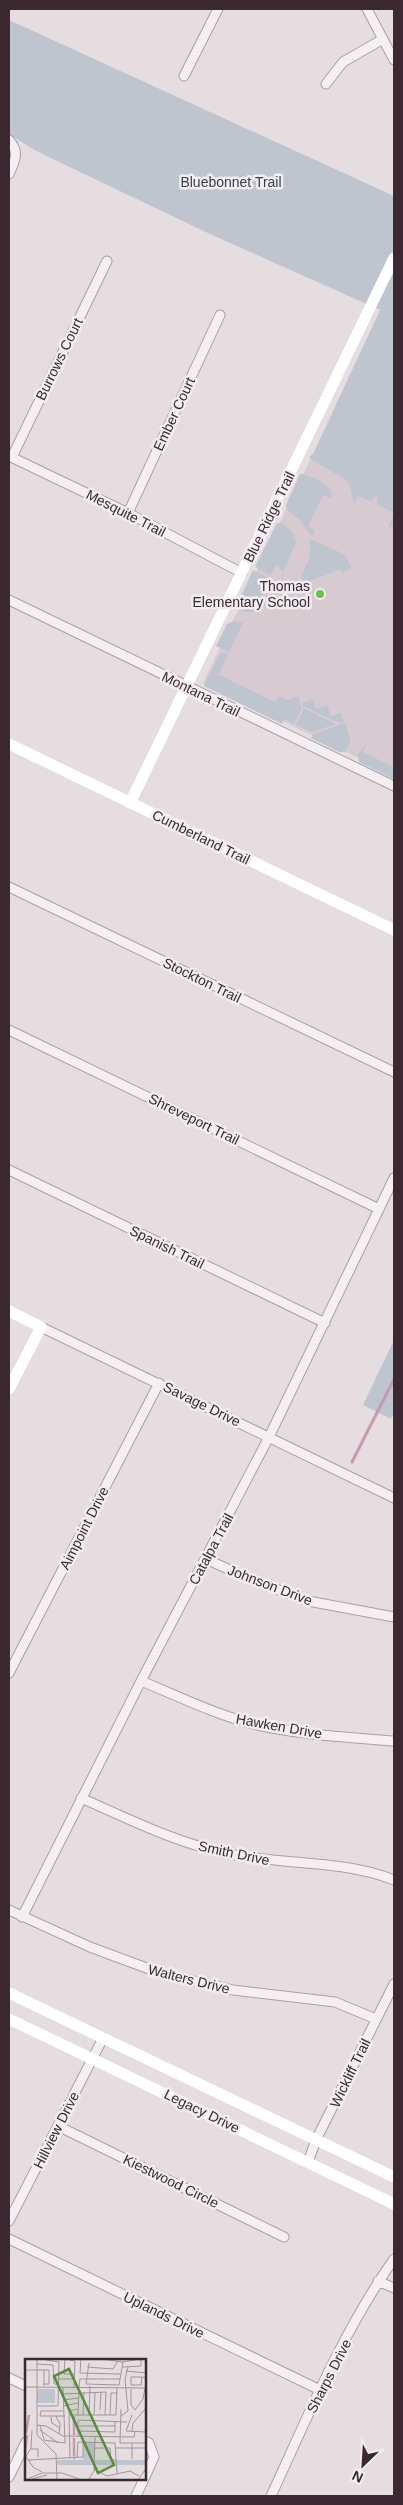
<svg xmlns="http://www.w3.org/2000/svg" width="403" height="2505" font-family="Helvetica,sans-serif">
  <rect width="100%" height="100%" fill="#e6dde1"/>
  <path fill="#d7cbd1" d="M313,454L367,492L394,505V775L203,683Z"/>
  <path fill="#bfc5cf" d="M9,20L394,196V526L388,528L394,513L377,504L378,497L376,496L371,501L358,496L354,505L349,482L309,458L314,452L380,310L210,234L36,151L9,134Z
    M300,474C309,474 328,484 332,492L331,498L323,495L308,526L315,530L312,537L301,521L287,510L286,505Z
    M277,523C288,524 295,533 296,543L283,572L277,565L270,575L255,567Z
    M310,539L346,555L351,569L342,573L340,570L307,582L310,596L301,577L310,557Z
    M253,570L270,579L261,597L267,605C258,612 244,616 237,605Z
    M234,621L243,623L229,652L216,646L227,624Z
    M224,652L228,654L219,675L275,702L279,696L288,700L298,696L302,708L294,724L284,719L282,724L204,686L219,655Z
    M313,699L316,709L327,705L331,716L341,713L344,722L339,723L303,706L302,703Z
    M304,708L336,724L312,732L296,725Z
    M345,723L351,741L345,752H339L311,738L313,734Z
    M366,743L363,752L394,767V779L359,762L358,755Z
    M394,1340V1412L391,1419L363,1405Z"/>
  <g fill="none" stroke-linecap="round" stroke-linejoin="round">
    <path stroke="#c39bb3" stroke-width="3" d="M352,1462L394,1379"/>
    <defs>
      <path id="street" d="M367,9L394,60
        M184,76L218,9
        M326,84L343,62L383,39
        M9,140C20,152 15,161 9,174
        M9,456L128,513L242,573
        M12,457L107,261
        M128,513L220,315
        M9,600L394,786
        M9,887L394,1072
        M9,1030L379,1209
        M9,1170L325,1323
        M41,1327L394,1498
        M206,1559L252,1580L308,1601L394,1617
        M9,1673L159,1383
        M141,1681C178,1696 214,1714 253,1724C299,1735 347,1737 394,1741
        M81,1798C129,1819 178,1844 230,1854C283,1865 345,1860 394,1880
        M9,1910L90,1947L160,1973L233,1990L335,2002L376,2019
        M22,1917L141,1681L269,1437L394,1178
        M58,2126L284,2237
        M308,2162L316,2140L394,1984
        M9,2221L103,2038
        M9,2239L320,2390
        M378,2281L394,2288
        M9,2378L26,2386
        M145,2441L149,2443L154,2457L145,2477
        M9,2477L26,2442
        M136,2496L144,2479
        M271,2496C308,2416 343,2331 394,2259"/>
    </defs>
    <use href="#street" stroke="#ac9fa5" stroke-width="11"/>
    <use href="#street" stroke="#f4eff2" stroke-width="9"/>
    <path stroke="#fff" stroke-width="11" d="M9,744L394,930
      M130,803L394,258
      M9,1311L41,1327L9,1389
      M9,1993L394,2177
      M9,2019L394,2204"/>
  </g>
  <circle fill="#6bc14b" stroke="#f3ecf0" stroke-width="2" cx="320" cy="594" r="5"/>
  <g text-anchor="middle" stroke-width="5" stroke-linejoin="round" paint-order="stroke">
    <g font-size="14" fill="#364055" stroke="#f3ecf0">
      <text x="231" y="187">Bluebonnet Trail</text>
    </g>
    <g font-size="14" fill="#3b2831" stroke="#f3ecf0">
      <text transform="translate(59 359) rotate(-64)" y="5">Burrows Court</text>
      <text transform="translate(174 414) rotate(-65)" y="5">Ember Court</text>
      <text transform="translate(126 513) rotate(27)" y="5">Mesquite Trail</text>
      <text transform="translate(269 517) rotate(-64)" y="5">Blue Ridge Trail</text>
      <text transform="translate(201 694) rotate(26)" y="5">Montana Trail</text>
      <text transform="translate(201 837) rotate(26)" y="5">Cumberland Trail</text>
      <text transform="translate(202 980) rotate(26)" y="5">Stockton Trail</text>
      <text transform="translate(194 1119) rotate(26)" y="5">Shreveport Trail</text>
      <text transform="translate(167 1247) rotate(26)" y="5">Spanish Trail</text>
      <text transform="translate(202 1404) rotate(26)" y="5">Savage Drive</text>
      <text transform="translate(84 1528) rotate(-63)" y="5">Aimpoint Drive</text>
      <text transform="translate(211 1549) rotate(-62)" y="5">Catalpa Trail</text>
      <text transform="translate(270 1585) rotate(21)" y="5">Johnson Drive</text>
      <text transform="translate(279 1726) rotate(10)" y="5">Hawken Drive</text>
      <text transform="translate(234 1853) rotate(12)" y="5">Smith Drive</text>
      <text transform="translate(189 1979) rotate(14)" y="5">Walters Drive</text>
      <text transform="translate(350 2073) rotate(-64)" y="5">Wickliff Trail</text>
      <text transform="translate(202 2111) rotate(26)" y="5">Legacy Drive</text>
      <text transform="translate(56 2130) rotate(-63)" y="5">Hillview Drive</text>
      <text transform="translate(171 2181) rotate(26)" y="5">Kiestwood Circle</text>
      <text transform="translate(164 2315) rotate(26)" y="5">Uplands Drive</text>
      <text transform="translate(329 2376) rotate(-63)" y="5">Sharps Drive</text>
    </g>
    <g font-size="14" fill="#3b2831" stroke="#f3ecf0" text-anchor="end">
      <text x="310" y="591">Thomas<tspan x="310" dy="16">Elementary School</tspan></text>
    </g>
  </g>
  <g transform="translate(25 2359)">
    <rect width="121" height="121" fill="#e6dde1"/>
    <path d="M12,30H30V44H12ZM48,59L50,101H58V83L69,84V101H121V106H32V101H48Z" fill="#bfc5cf"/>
    <path fill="none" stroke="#c39bb3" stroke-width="2.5" d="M1,74L4,56M49,76V57M49,79V97M0,93L2,76"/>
    <path fill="none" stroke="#a2959b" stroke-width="1" d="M12,0V76L31,95L32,121M16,0L34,3L33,47M40,0L50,2L49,28M40,0L39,15H49M56,0L55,14L95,15M78,0L97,3L116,0M64,4L61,25L94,26L98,3M11,5L28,6L29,25H33M62,8L88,10L93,2M98,8L116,7V0M0,11H24V25H19M101,12L122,14M117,18L116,26H106V18H117L122,19M34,20H49M19,27V11M0,28L122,29M54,28L55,20H95M106,30V46L110,51L118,40L120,29M38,35L81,33L80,56M38,41L54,39M13,47H32M38,47L53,44M96,50L95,84H122M75,51L76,33M38,52H16L15,57H40M45,56H91L92,29M53,56L54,33M58,56L59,33M64,56L65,27M69,56L70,33M85,56L86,34H92M107,56L101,72L122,73M31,57L35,65L34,75M96,57L103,52L100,20L103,8M26,58L27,64L35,69M53,61L102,63M12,66L21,67L38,77L109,78L110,73M15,66L19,81L40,84L38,29M53,67H90M15,71L33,84M53,72L90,73V62M107,72L108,64L122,48M53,78V62M90,84L92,114M69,89H85L86,101H91M91,89H122M6,90H13V98M0,96L8,108L17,113M1,97L6,89L7,71M45,98L44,52L53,50M52,98L53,83L90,84M107,100V84M3,101L58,98V83M69,110L82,117L105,112L114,117M7,120L22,116M0,121L17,114H37L57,121M63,121L69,112L70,78M113,121L122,108"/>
    <path fill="#5a8b42" fill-opacity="0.15" stroke="#5a8b42" stroke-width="2.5" d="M44,10L89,106L73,114L29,17Z"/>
    <rect width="121" height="121" fill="none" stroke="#3b2831" stroke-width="2.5"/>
  </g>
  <rect width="403" height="2505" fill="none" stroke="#3b2831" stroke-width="20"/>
  <g transform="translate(363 2465) rotate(205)" stroke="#f3ecf0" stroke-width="4" paint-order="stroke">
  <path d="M0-4L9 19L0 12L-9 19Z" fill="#3b2831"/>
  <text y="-8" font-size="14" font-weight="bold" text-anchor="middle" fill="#3b2831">N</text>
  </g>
</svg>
